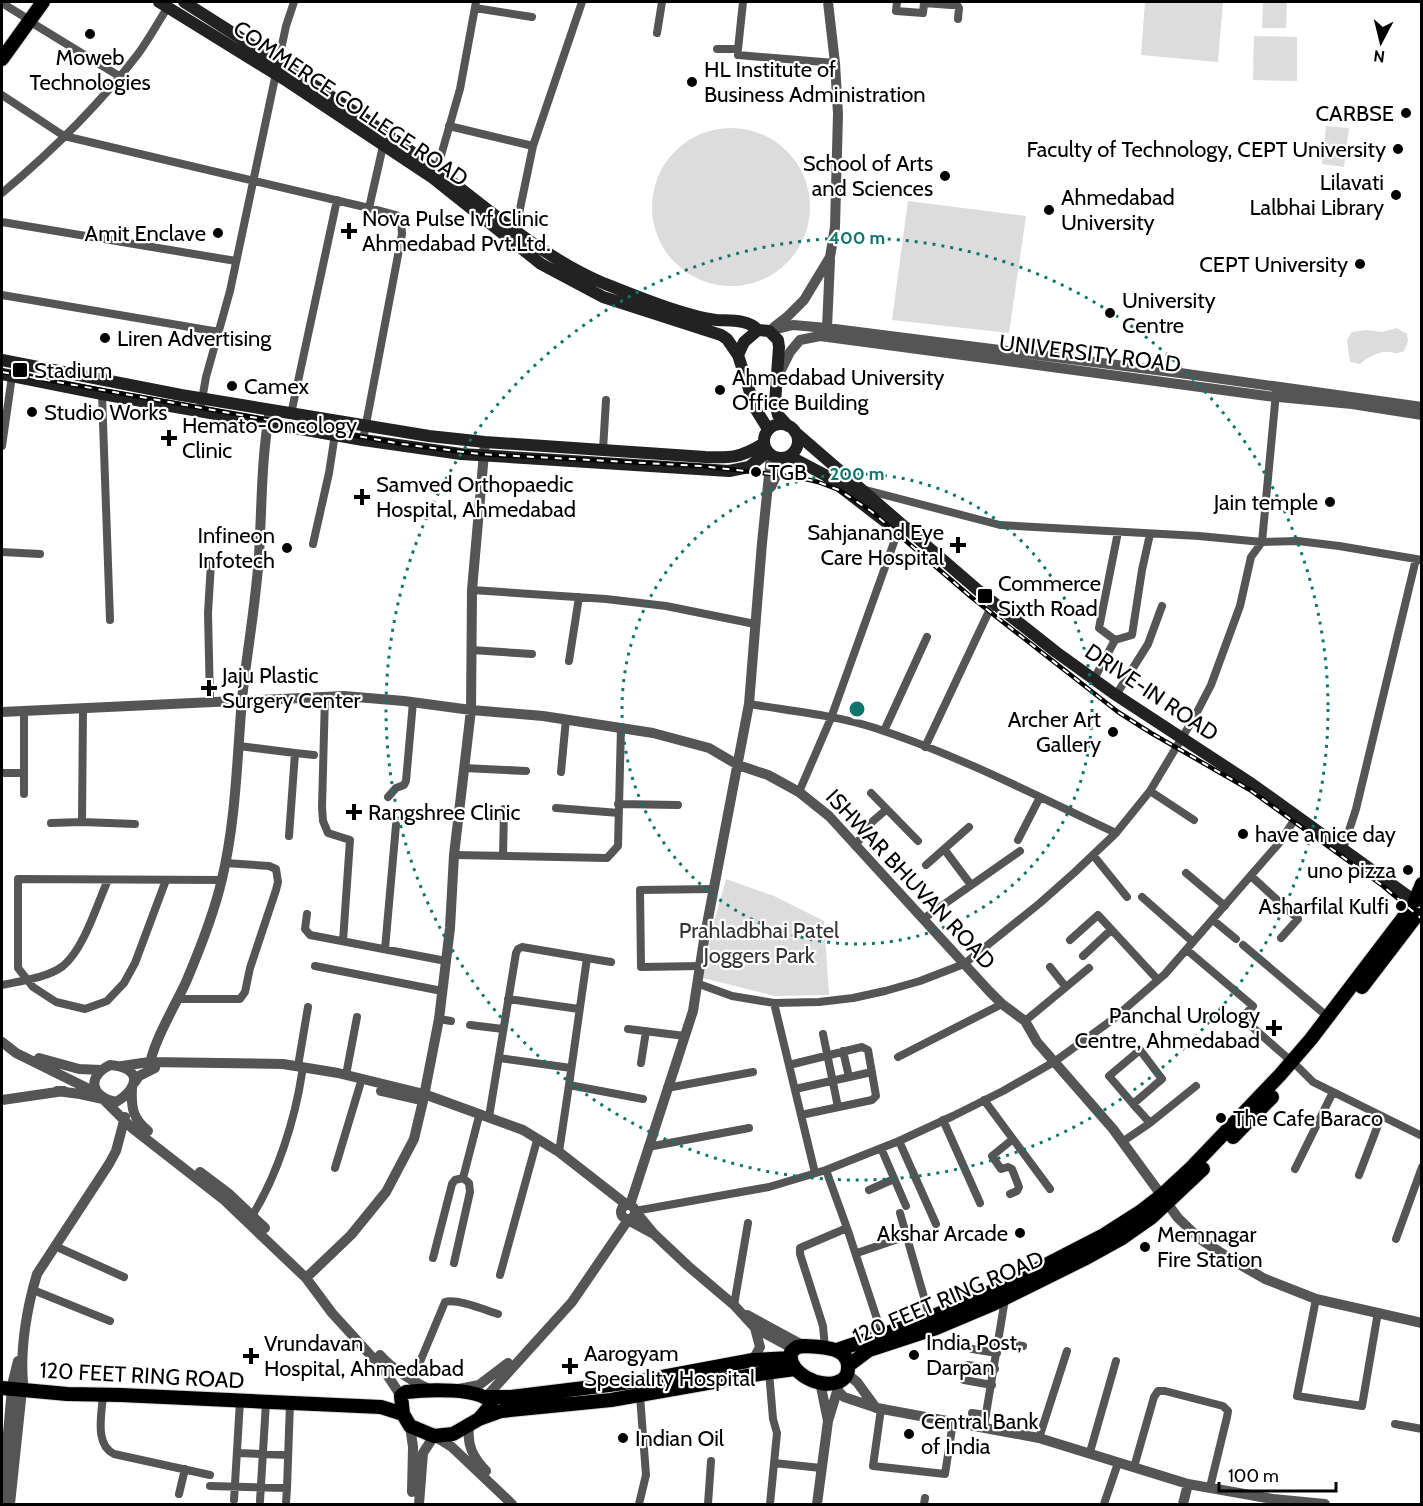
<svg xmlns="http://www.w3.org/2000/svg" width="1423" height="1506" font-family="Cabin,sans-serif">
  <rect width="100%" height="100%" fill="#fff"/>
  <path fill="#dcdcdc" d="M1145,2H1223L1218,62L1141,55Z
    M1263,2H1287L1286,28H1262Z
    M1254,36L1297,37V81L1253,80Z
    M1326,126L1349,128L1344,167L1322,164Z
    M652 207a79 79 0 1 1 158 0a79 79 0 1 1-158 0Z
    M908,201L1026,216L1009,333L892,320Z
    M1397,328L1407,334L1408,341L1404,351C1397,354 1396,353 1389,352C1381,350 1366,358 1360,364L1350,362L1347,340L1352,332L1366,330L1382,332Z
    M726,879L774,896L824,921L829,995L775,996L703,978L712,929Z"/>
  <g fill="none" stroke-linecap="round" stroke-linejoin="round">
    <defs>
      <path id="primary" d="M2,59L43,2
        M1415,901L1422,884
        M1362,987L1417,915
        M1233,1137L1272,1097
        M804,1346C819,1347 850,1346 848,1368C848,1375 844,1380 838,1382C820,1389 787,1373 791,1352L797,1347Z
        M837,1350L917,1323L1005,1286L1104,1235L1140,1212L1162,1195L1190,1169L1280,1075L1311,1039L1410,909
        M849,1365L869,1350L936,1328L993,1304L1084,1259L1122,1238L1152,1217L1203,1169
        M2,1388L67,1394L121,1395L381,1407L403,1414
        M486,1397H511L609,1385L646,1380L753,1360L790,1358
        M479,1419L491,1405C487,1386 422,1390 406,1392L401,1396L403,1414L410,1426L434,1436L453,1434L479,1419L501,1411L611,1400L765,1373L795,1369"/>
    </defs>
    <use href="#primary" stroke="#dbdbdb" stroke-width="16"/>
    <path stroke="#555" stroke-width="8" d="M897,2L896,11L923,13L924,3L951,5V2
      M2,3L23,16
      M951,5H957L959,8L958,19
      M475,8L532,17
      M29,21L119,76
      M657,33L662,2
      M717,49H738L743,2
      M738,55L835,63
      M2,95L64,136L369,208L396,215L401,218L402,234L363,440
      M449,126L533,146
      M436,173L460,89L476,2
      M2,193C51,152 99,105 138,54C149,39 158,22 168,7
      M369,208L383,146
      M2,222L236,261
      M515,233L533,146L582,2
      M2,295L219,332
      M102,394L110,620
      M200,411L206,377L230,291L286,26L294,2
      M291,414L337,200
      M2,446L12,376
      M603,450L606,400
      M862,489L1000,525L1199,536L1262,542L1298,541L1339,546L1422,560
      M313,544L329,473L335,434
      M2,552L40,554
      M472,590L606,599L666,606L755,624
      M1115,640L1132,635L1142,570L1150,534
      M471,650L532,654
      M569,661L579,597
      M1094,679L1115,640L1099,628L1118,532
      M1116,695L1148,644L1162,606
      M325,696L322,807L323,821L328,833L350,840L343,941
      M210,702L208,613L211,563
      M749,704C791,711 835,715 875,728C958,755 1037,796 1116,833
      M83,708L82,822L135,824
      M884,731L927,637
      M239,746L295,753L289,836
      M925,747L990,609
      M295,753L314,755
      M464,768L526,771
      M561,772L566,719
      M2,773H24V711
      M24,773V794
      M1150,791L1194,820
      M799,792L831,718L898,531
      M871,793L918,841
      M388,797L396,788L404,785L406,781L413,702
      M618,804L678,805
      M556,808L619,813
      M51,823L82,822
      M1018,840L1040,797
      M855,846L873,821L887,809
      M944,849L971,885
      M1343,849L1356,809L1416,559
      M454,855L607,858L618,846L621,727
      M1093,855L1127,897
      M503,856L504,809
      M926,865L969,827
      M1186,873L1225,906
      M1251,876L1298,919L1281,938
      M166,880L135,963L124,983L107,1001L85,1009L56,1002L33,987L18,968V879L222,880
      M1142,897L1193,942
      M307,914L305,929L310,935L446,961
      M923,919L1020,851
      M1213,920L1236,939
      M1070,940L1098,915L1158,980
      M1243,945L1328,1017
      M385,949L396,825
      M1187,950L1253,1006L1242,1018L1291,1061
      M1083,956L1111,930
      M587,958L611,962
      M315,966L442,991
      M701,966L641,967L640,890L714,889
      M1050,967L1065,986
      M699,984L732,996L774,1003L819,1002L853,998L885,991L920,981L964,964L1040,903L1075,872L1116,833L1150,791L1195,716L1211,685L1240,606L1251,557L1262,542L1276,393
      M2,985C21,981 47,978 63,966C84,949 97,904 108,880
      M178,999H240L245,992L250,968L276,890L278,882L276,869L269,866L225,863
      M508,999L579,1009
      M774,1003L815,1173
      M439,1019L451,1021
      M1025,1021L1089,968
      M470,1025L503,1029
      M628,1029L685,1036
      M823,1034L838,1107
      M843,1051L849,1077
      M898,1057L1002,1004
      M499,1058L571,1068
      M641,1063L646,1031
      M789,1065L862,1047L868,1050L876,1096L872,1100L801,1115
      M298,1066L308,1007
      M1298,1067L1313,1082L1422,1136
      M346,1075L357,1017
      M667,1088L753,1072
      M795,1089L872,1072
      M984,1100L1050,1189
      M489,1117L516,953L518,949L522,947L587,958L569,1085
      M943,1120L980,1203
      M1150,1123L1196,1086
      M899,1141L936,1224
      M1122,1142L1150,1123L1133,1104L1162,1079L1140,1050L1109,1076L1133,1104
      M648,1147L749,1128
      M881,1148L906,1206
      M559,1152L569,1085L643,1099
      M335,1168L360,1085
      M1295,1169L1333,1092
      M826,1170L847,1228
      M1359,1175L1381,1117
      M463,1178L478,1120
      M869,1190L894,1179
      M1010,1194L1017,1191L1019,1187L1012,1169L1008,1167L1001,1169L992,1156L1013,1139
      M635,1211L769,1187L826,1170L899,1141L953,1116L1003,1091L1054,1062L1112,1020L1165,974L1280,842L1293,822
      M900,1213L930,1318
      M252,1216C277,1176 295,1120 302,1073
      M1396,1239L1422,1167
      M57,1247L124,1277
      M857,1253L907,1236
      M433,1258L452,1184L455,1180L463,1178
      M454,1263L470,1192L469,1183L463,1178
      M500,1275L536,1144
      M33,1290L110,1321
      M1316,1299L1297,1396L1362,1406L1378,1312
      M734,1305L748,1223
      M999,1342L1023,1346
      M825,1348L823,1326L800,1254V1248L847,1228L882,1334
      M972,1349L997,1353
      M968,1365L995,1369
      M769,1372L773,1419L777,1433L770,1504
      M964,1380L992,1385
      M412,1381L445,1302C457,1298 485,1310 498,1314
      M103,1394C102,1414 94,1444 114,1454L210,1475
      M881,1409L873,1466L945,1474L953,1422
      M972,1413L986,1415
      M1395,1424L1422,1429
      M984,1426L1005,1299
      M1039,1438L1067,1351
      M1090,1452L1116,1361
      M238,1453L288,1455
      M774,1463L821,1468
      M1134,1467L1154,1397L1158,1391H1165L1223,1406L1228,1411L1227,1417L1210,1487
      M210,1486L287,1488L290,1403
      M179,1494L185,1469
      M234,1500L240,1401
      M260,1501L266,1402
      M286,1503L287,1488
      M639,1504L646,1475L640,1396
      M708,1504L711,1461
      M924,1504L925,1498
      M1104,1504L1118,1463"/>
    <path stroke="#555" stroke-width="10" d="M774,327L787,317L804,300L830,257L835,227L838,114L835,63L828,2
      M827,328L830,260
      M769,331L793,325L827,328L1180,373L1422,407
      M777,378L790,352L800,340L820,336L1267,396L1352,404L1422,415
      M771,487L784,458
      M2,712L344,696L404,701L471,710L543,716L653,733L709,748L738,765L768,775L799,792L829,816L989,991L1002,1004L1025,1021L1037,1042L1113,1129L1178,1218L1200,1239L1232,1260L1265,1279L1316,1299L1422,1323
      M2,1042L16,1053L97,1093
      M39,1058L79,1069L101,1070
      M110,1065C141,1067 141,1087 116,1102C91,1097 86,1077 110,1065Z
      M122,1066L149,1062L283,1064L338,1073L424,1094L523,1130L559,1152L627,1205
      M150,1069C148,1051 177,1002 186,982C200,949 214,914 222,879C236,820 237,759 242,699C247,651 256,603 259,555C262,507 261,458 270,410
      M135,1082L139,1076L155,1068
      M132,1089C131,1108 133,1119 148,1131
      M57,1091L80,1094L103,1099L132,1128L223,1199L306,1278L332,1313L384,1370L401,1396
      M381,1091L416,1099
      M2,1100L64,1091
      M200,1172L228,1193L265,1228
      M621 1212a7 7 0 1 1 14 0a7 7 0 1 1-14 0Z
      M630,1205L693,1011L704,940L749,704L762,543L771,456
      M635,1211L654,1234L688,1266L734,1305L755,1328L794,1349
      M306,1278L351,1235L386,1192L414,1139L423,1101L439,1019L450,928L454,855L471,710L472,590L485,442
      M747,1315L804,1346
      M380,1355C394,1371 412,1381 431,1390
      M753,1360L760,1347L755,1328
      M847,1374L857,1382L876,1408
      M13,1381L18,1361
      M23,1382C20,1348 27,1307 37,1274L109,1164L116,1151L125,1117
      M820,1382L828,1421
      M459,1389L479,1385L508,1363
      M837,1390L844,1397L877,1408L1039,1438L1188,1484L1273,1499L1325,1504
      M486,1397L572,1302L628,1220L654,1234
      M410,1426L413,1447L412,1492
      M469,1427C467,1446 473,1457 486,1471
      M2,1502L12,1388
      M10,1504L22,1390
      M419,1504L423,1453L434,1436L452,1447L512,1504
      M817,1504L828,1421L839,1385
      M1183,1504L1188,1484"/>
    <path stroke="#222" stroke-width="12" d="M159,2L287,81L433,178L541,264L603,297L721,335L727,339L738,355
      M184,2C264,53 346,104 423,160C481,202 537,255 603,283C633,295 684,316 716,320C730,321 747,319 758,330
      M2,360L181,395L429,436L485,442L705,457C731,458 740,458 763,444
      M2,374L102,394L363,440L461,454L729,471L749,467L767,452
      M764 441a17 17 0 1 1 34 0a17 17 0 1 1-34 0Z
      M768,429L755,408L738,355L744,342L758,330L769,331L778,340L779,347L775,403L778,415L788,426
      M795,432L980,592L1056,652L1113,693L1252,784L1415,901
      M789,456L825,475L891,526"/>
    <use href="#primary" stroke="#000" stroke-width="14"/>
    <defs>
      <path id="rail" d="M2,372L402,444L479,454L701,466L797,477L818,482L839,490L871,511L971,597L1118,712L1151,733L1250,790L1383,886L1422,919"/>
    </defs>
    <use href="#rail" stroke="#000" stroke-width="4.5"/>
    <use href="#rail" stroke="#fff" stroke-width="2" stroke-dasharray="7" stroke-linecap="butt"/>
  </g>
  <g fill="none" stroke="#0f766e" stroke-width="3" stroke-dasharray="3 6">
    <circle cx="857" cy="709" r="235"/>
    <circle cx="857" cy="709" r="471"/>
  </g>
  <g fill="#000" stroke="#fff" stroke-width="2">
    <circle cx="90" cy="34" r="6"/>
    <circle cx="692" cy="82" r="6"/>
    <circle cx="1406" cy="113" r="6"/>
    <circle cx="1398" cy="149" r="6"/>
    <circle cx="945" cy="176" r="6"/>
    <circle cx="1396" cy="195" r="6"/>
    <circle cx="1049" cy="210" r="6"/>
    <path d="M346 222h6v6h6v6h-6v6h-6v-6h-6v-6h6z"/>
    <circle cx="218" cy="233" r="6"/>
    <circle cx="1360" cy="264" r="6"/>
    <circle cx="1110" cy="313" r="6"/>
    <circle cx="105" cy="338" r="6"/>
    <rect x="12" y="362" width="16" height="16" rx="3"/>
    <circle cx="232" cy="386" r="6"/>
    <circle cx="720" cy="390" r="6"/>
    <circle cx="32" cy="412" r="6"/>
    <path d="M166 429h6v6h6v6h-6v6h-6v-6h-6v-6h6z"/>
    <circle cx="756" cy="472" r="6"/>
    <path d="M359 488h6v6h6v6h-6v6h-6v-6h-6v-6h6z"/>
    <circle cx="1330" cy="502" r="6"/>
    <path d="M955 536h6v6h6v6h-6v6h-6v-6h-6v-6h6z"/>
    <circle cx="287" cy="548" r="6"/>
    <rect x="977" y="588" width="16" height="16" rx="3"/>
    <path d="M206 679h6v6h6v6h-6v6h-6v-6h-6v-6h6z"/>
    <circle cx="1113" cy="732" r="6"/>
    <path d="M351 803h6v6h6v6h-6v6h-6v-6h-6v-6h6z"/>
    <circle cx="1243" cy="834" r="6"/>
    <circle cx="1408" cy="870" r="6"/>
    <circle cx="1401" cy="906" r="6"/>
    <path d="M1271 1019h6v6h6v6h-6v6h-6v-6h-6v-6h6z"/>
    <circle cx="1221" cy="1118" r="6"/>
    <circle cx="1020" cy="1233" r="6"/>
    <circle cx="1145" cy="1247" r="6"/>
    <circle cx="914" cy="1355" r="6"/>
    <path d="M248 1347h6v6h6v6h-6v6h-6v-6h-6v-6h6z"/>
    <path d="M567 1357h6v6h6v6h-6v6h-6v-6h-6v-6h6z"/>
    <circle cx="909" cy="1434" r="6"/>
    <circle cx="623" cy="1438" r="6"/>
  </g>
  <g text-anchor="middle" stroke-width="4.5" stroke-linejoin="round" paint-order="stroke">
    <g font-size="22" fill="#000" stroke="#fff" text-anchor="start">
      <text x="90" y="65" text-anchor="middle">Moweb<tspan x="90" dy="25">Technologies</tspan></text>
      <text x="704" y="77">HL Institute of<tspan x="704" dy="25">Business Administration</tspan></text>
      <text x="1394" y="121" text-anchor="end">CARBSE</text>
      <text x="1386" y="157" text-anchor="end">Faculty of Technology, CEPT University</text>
      <text x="933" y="171" text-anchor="end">School of Arts<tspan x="933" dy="25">and Sciences</tspan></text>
      <text x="1384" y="190" text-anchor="end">Lilavati<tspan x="1384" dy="25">Lalbhai Library</tspan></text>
      <text x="1061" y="205">Ahmedabad<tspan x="1061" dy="25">University</tspan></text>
      <text x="362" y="226">Nova Pulse Ivf Clinic<tspan x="362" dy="25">Ahmedabad Pvt.Ltd.</tspan></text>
      <text x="206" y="241" text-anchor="end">Amit Enclave</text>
      <text x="1348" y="272" text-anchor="end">CEPT University</text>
      <text x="1122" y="308">University<tspan x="1122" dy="25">Centre</tspan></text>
      <text x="117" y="346">Liren Advertising</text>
      <text x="34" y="378">Stadium</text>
      <text x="732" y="385">Ahmedabad University<tspan x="732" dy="25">Office Building</tspan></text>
      <text x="244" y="394">Camex</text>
      <text x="44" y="420">Studio Works</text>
      <text x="182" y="433">Hemato-Oncology<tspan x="182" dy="25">Clinic</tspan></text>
      <text x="768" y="480">TGB</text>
      <text x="376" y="492">Samved Orthopaedic<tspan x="376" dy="25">Hospital, Ahmedabad</tspan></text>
      <text x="1318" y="510" text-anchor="end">Jain temple</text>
      <text x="944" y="540" text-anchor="end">Sahjanand Eye<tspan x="944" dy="25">Care Hospital</tspan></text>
      <text x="275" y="543" text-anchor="end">Infineon<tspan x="275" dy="25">Infotech</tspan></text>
      <text x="998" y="591">Commerce<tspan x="998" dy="25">Sixth Road</tspan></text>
      <text x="222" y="683">Jaju Plastic<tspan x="222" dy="25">Surgery Center</tspan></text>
      <text x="1101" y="727" text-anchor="end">Archer Art<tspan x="1101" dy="25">Gallery</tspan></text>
      <text x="368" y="820">Rangshree Clinic</text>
      <text x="1255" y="842">have a nice day</text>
      <text x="1396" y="878" text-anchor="end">uno pizza</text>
      <text x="1389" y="914" text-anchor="end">Asharfilal Kulfi</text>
      <text x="1260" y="1023" text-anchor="end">Panchal Urology<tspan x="1260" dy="25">Centre, Ahmedabad</tspan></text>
      <text x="1233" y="1126">The Cafe Baraco</text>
      <text x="1008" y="1241" text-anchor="end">Akshar Arcade</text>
      <text x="1157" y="1242">Memnagar<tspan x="1157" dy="25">Fire Station</tspan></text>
      <text x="926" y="1350">India Post,<tspan x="926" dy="25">Darpan</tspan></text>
      <text x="264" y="1351">Vrundavan<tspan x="264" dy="25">Hospital, Ahmedabad</tspan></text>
      <text x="584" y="1361">Aarogyam<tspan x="584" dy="25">Speciality Hospital</tspan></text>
      <text x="921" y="1429">Central Bank<tspan x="921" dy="25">of India</tspan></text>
      <text x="635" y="1446">Indian Oil</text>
    </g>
    <g font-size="22" fill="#000" stroke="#fff">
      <text transform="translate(351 103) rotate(34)" y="8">COMMERCE COLLEGE ROAD</text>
      <text transform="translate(1090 353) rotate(7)" y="8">UNIVERSITY ROAD</text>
      <text transform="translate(1152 692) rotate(34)" y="8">DRIVE-IN ROAD</text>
      <text transform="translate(911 879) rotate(47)" y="8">ISHWAR BHUVAN ROAD</text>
      <text transform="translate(948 1297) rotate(-23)" y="8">120 FEET RING ROAD</text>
      <text transform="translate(142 1375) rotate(3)" y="8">120 FEET RING ROAD</text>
    </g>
    <g font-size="22" fill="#333" stroke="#fff">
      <text x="759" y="938">Prahladbhai Patel<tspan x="759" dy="25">Joggers Park</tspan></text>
    </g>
  </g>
  <circle cx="857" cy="709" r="9" fill="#0f766e" stroke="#fff" stroke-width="3"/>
  <g font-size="18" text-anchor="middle" font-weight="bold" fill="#0f766e" stroke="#fff" stroke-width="4.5" stroke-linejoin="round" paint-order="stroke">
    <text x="857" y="244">400 m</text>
    <text x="857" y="480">200 m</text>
  </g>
  <rect width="1423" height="1506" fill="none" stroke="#000000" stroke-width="6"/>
  <g transform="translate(1381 42) rotate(187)" stroke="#ffffff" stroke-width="4.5" paint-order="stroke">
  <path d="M0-4.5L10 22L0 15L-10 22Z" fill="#000000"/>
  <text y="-9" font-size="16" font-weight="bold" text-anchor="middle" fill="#000000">N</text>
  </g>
  <path d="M1219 1482v9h117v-9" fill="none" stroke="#000000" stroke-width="3"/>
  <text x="1228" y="1482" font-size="18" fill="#000000" stroke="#ffffff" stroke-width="4.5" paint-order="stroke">100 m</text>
</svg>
